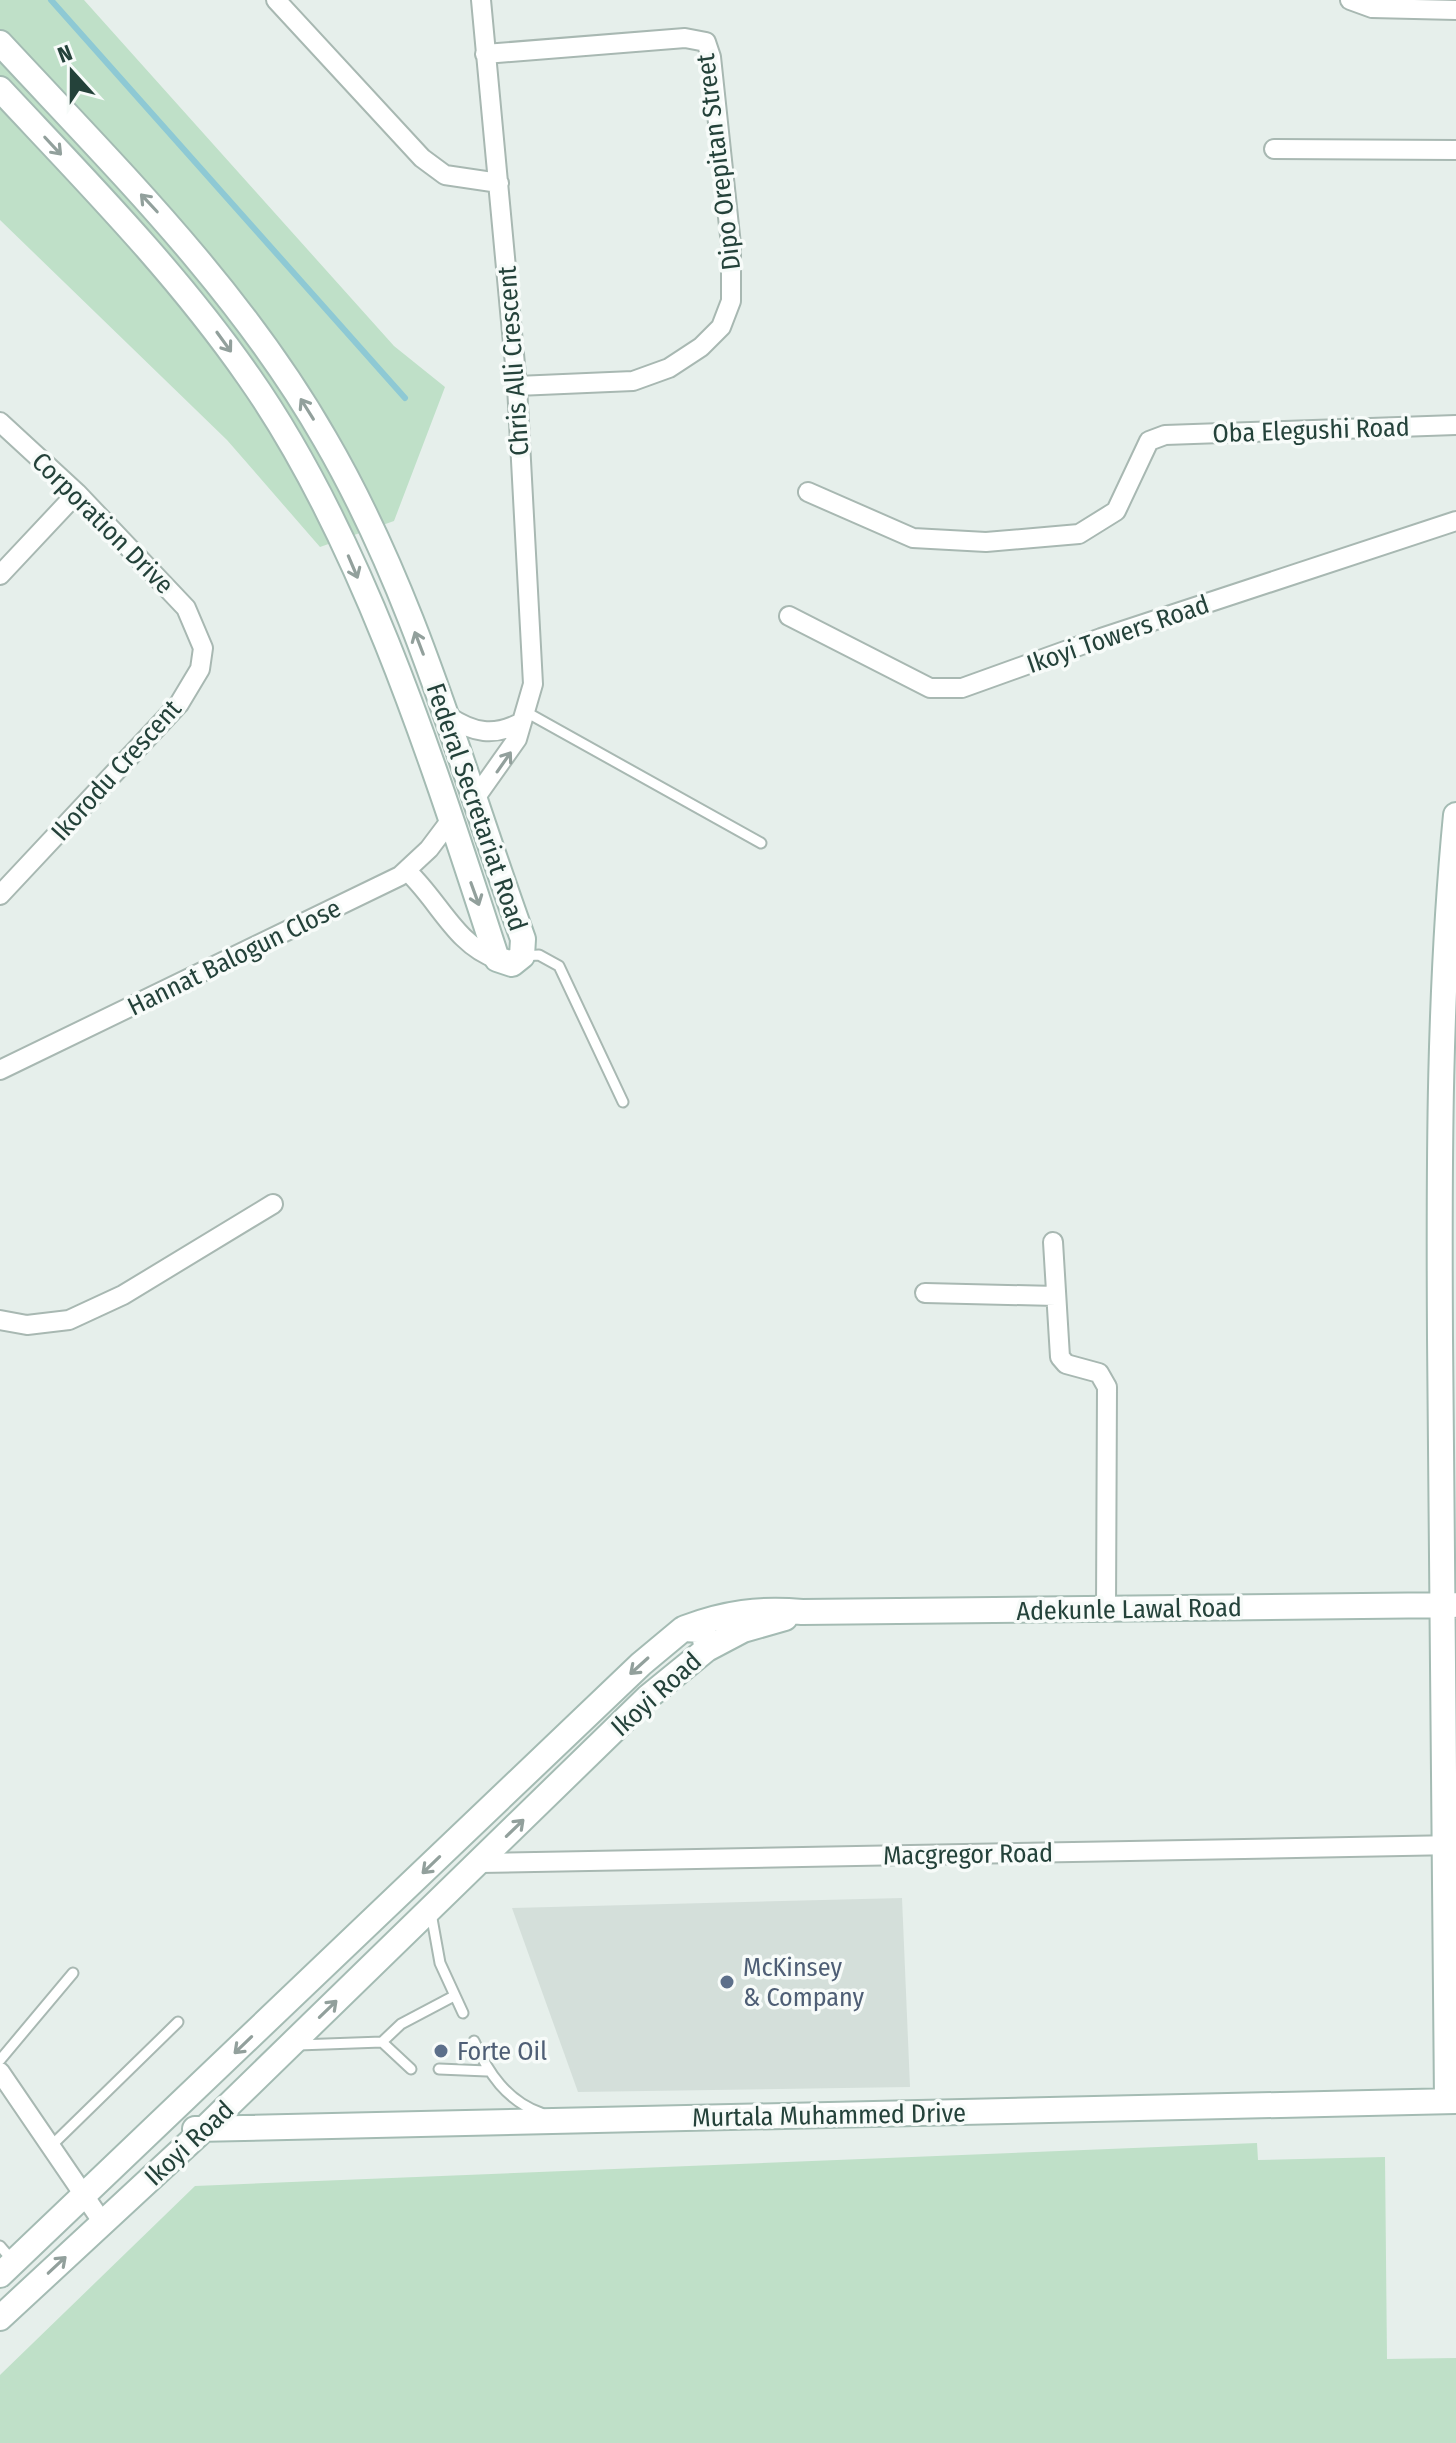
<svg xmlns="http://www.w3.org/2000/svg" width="1456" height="2443" font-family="'Fira Sans Condensed',sans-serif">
  <rect width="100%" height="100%" fill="#e6efeb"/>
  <path fill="#d4dfda" d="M902,1898L910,2087L578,2092L512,1908Z"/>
  <path fill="#bfe0c8" d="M0,0H84L394,346L445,387L394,521L320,547L227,440L0,220Z
    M1257,2143L1258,2160L1385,2157L1387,2359L1456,2358V2443H0V2375L195,2186Z"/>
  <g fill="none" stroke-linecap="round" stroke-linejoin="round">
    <path stroke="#8ec9d4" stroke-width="6" d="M51,0L405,398"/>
    <defs>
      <path id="lane" d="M526,712L761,843
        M522,956L539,955L559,966L623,1102
        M431,1913L440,1963L463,2013
        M474,2041C488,2073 507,2101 541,2113
        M382,2042L401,2024L454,1996
        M298,2045L382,2042L411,2069
        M0,2060L73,1973
        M439,2069L487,2071
        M50,2147L178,2022
        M0,2246L12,2260"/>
      <path id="street" d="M276,0L422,158L445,175L499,183
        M1350,0L1372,8L1456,10
        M485,54L685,38L706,42L711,57L731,245V301L721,327L701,347L669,368L633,381L517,386
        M1274,149L1456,150
        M0,422L77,493L186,608L203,648L200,669L179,704L0,895
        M808,492L913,538L986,542L1079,534L1116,511L1149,441L1165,435L1456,425
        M0,575L77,493
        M789,616L930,688H962L1101,638L1456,521
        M448,716C473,733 494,737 522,722
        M476,797L517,739L533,684L517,386L481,0
        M408,872C439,901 456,945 497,959
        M0,1070L400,876L429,849L450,821
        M1053,1242L1060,1357L1066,1364L1099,1373L1107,1387L1106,1609
        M925,1293L1056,1296
        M0,1320L27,1325L69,1320L123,1295L273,1204
        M480,1863L1456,1845
        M0,2072L103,2223"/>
      <path id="secondary" d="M0,43C117,169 239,289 325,439C416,595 462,771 523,939L522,956L512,964L497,959C435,769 364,541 249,377C176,272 87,182 0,89
        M685,1628C725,1613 760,1608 802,1612L1454,1605
        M707,1649L743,1630L785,1618
        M1447,2101C1445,1847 1440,1593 1440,1338C1439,1163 1439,989 1456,815
        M195,2129L1456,2101
        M0,2275L641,1664L683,1629L703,1630L707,1649L648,1697L202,2131L0,2318"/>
    </defs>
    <use href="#lane" stroke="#a8b8b2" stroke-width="13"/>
    <use href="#street" stroke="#a8b8b2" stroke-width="22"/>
    <use href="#secondary" stroke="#a4bbb3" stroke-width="28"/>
    <use href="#lane" stroke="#fff" stroke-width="9"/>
    <use href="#street" stroke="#fff" stroke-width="18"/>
    <use href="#secondary" stroke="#fff" stroke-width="24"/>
  </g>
  <defs><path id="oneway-shaft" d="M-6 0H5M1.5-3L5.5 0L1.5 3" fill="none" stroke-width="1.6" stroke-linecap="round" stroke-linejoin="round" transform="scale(2)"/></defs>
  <g stroke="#92a09c">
    <use href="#oneway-shaft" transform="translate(53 146) rotate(47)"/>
    <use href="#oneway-shaft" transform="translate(149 203) rotate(-133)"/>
    <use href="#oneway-shaft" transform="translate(224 342) rotate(54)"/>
    <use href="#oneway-shaft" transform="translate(307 409) rotate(-122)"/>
    <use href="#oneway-shaft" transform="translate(353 567) rotate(67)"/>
    <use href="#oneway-shaft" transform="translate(419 643) rotate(-111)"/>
    <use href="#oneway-shaft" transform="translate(504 762) rotate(-55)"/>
    <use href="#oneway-shaft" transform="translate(475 894) rotate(70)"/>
    <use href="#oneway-shaft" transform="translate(639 1666) rotate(138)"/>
    <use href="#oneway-shaft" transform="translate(515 1828) rotate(-44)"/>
    <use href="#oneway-shaft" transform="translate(431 1865) rotate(136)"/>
    <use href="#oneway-shaft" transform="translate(328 2009) rotate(-44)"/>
    <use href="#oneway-shaft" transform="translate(243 2045) rotate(136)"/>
    <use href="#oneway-shaft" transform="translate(57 2265) rotate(-43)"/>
  </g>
  <g fill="#5c6f8a" stroke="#f7fbf9" stroke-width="3">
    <circle cx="727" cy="1982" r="8"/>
    <circle cx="441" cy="2051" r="8"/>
  </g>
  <g text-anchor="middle" stroke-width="7" stroke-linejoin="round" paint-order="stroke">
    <g font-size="26" fill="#24423a" stroke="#f7fbf9">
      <text transform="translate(718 162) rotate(-97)" y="9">Dipo Orepitan Street</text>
      <text transform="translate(513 361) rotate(-94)" y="9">Chris Alli Crescent</text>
      <text transform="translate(1311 430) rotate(-2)" y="9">Oba Elegushi Road</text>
      <text transform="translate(103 523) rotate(45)" y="9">Corporation Drive</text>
      <text transform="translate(1118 634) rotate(-19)" y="9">Ikoyi Towers Road</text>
      <text transform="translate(116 770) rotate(-48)" y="9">Ikorodu Crescent</text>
      <text transform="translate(477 807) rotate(71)" y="9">Federal Secretariat Road</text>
      <text transform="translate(234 957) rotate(-26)" y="9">Hannat Balogun Close</text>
      <text transform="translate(1129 1609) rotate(-1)" y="9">Adekunle Lawal Road</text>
      <text transform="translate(656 1694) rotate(-42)" y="9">Ikoyi Road</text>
      <text transform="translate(968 1854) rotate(-1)" y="9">Macgregor Road</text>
      <text transform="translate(829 2115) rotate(-1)" y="9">Murtala Muhammed Drive</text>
      <text transform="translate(189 2143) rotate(-43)" y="9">Ikoyi Road</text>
    </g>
    <g font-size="26" fill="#4e5e75" stroke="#f7fbf9" text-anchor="start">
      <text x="743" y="1976">McKinsey<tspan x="743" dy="30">&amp; Company</tspan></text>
      <text x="457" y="2060">Forte Oil</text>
    </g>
  </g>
  <g transform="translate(72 72) rotate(339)" stroke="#f7fbf9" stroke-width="6" paint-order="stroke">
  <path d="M0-6L14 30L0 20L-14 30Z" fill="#24423a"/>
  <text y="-12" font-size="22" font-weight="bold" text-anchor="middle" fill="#24423a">N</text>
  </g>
</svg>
